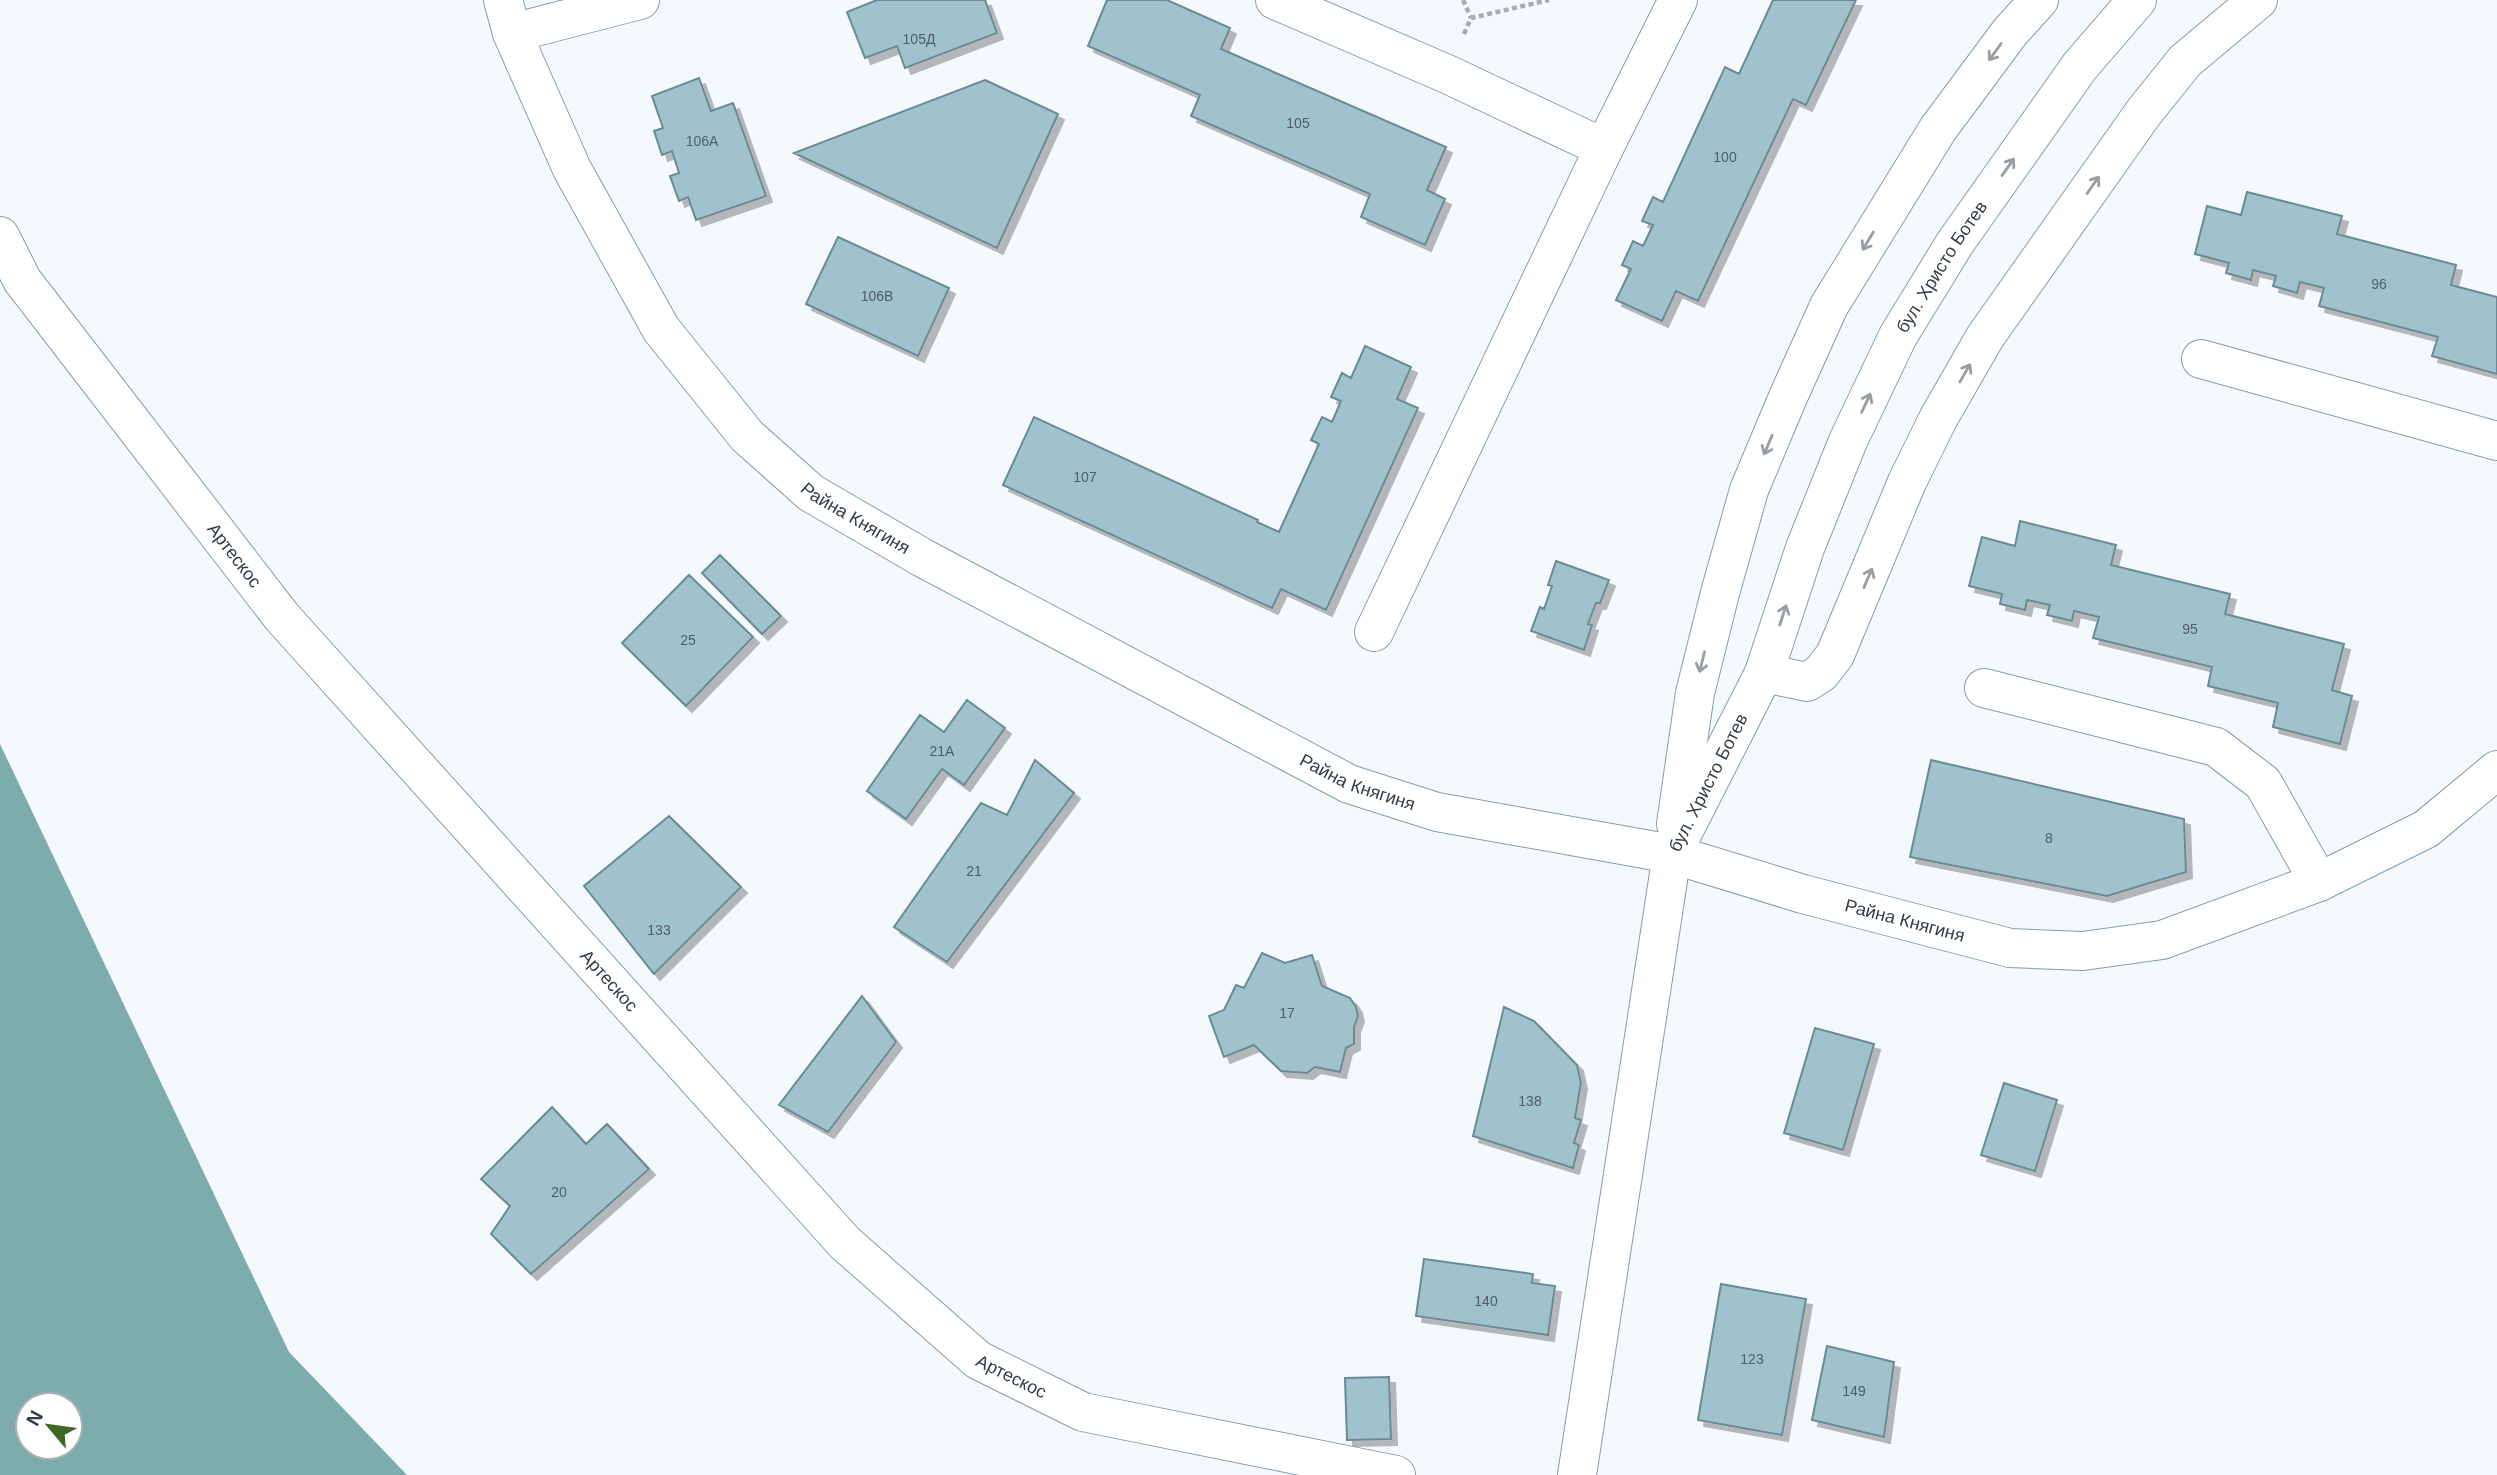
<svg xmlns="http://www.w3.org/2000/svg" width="2497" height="1475" font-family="Arial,sans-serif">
  <defs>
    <filter id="shadow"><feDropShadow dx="6" dy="6" stdDeviation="0" flood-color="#0004"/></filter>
  </defs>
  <rect width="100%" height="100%" fill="#f4f9fd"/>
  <path fill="#7dacac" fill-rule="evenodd" d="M0,744L289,1352L407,1475H0ZM28,1405H70V1447H28Z"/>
  <path fill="#a0c2cc" stroke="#6b8b94" stroke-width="2" filter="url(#shadow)" d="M877,0H985L997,33L905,68L897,46L865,58L847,12Z
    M1107,0H1167L1230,28L1221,49L1446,147L1427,190L1445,199L1425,245L1361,217L1370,194L1191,116L1200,95L1088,46Z
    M1773,0H1856L1806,105L1793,99L1698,301L1676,291L1662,321L1616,300L1631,269L1622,265L1633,241L1643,246L1653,225L1642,221L1653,197L1663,202L1725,67L1739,74Z
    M699,78L711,111L733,103L766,196L696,220L688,197L679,201L670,176L679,173L672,151L662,155L654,131L663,128L652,96Z
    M985,80L1058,114L997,248L794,153Z
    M2247,192L2342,216L2337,234L2456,265L2451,285L2497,297V374L2432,356L2438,337L2319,306L2324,288L2300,282L2297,293L2273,286L2276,276L2253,270L2251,280L2226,273L2229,263L2195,254L2207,206L2241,215Z
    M838,237L949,288L918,356L806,304Z
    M1365,346L1411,367L1397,399L1418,408L1326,610L1281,589L1272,608L1003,485L1034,417L1258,520L1257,522L1279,532L1319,444L1311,440L1322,417L1332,422L1341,401L1331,397L1342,373L1351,378Z
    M2020,521L2116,545L2111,565L2230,594L2225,614L2344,644L2332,690L2352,696L2340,744L2273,727L2278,703L2208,686L2212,667L2093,638L2099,617L2074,611L2072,621L2047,615L2050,605L2027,600L2025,610L2000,604L2002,594L1969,586L1982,537L2015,546Z
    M720,555L781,616L762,634L702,573Z
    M1556,561L1609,580L1600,603H1596L1588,624L1592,625L1584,650L1531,631L1540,607L1544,609L1552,586L1548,585Z
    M689,575L753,637L686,706L622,643Z
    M967,700L1005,728L964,785L942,769L906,819L867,791L920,715L944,732Z
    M1035,760L1074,793L947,962L894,927L981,803L1007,815Z
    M1931,760L2184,819L2186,872L2107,896L1910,857Z
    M669,816L741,887L654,974L584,886Z
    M1262,953L1285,963L1312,955L1322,986L1350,998L1356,1007L1358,1016L1354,1027V1044L1346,1048L1340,1072L1315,1067L1307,1073L1281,1071L1254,1045L1224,1057L1209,1016L1224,1010L1236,985L1244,988Z
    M862,996L896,1042L828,1132L779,1105Z
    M1504,1007L1534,1021L1577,1065L1581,1083L1575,1118L1581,1120L1574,1143L1579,1145L1573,1168L1473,1136Z
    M1815,1028L1874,1044L1843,1150L1784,1133Z
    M2004,1083L2057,1100L2035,1171L1981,1155Z
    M552,1107L586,1144L607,1124L649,1169L531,1274L491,1234L510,1206L481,1179Z
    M1424,1259L1533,1274L1532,1283L1555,1286L1548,1335L1416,1316Z
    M1721,1284L1806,1299L1782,1435L1698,1420Z
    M1827,1346L1894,1362L1884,1437L1812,1420Z
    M1389,1377L1391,1439L1347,1440L1345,1378Z"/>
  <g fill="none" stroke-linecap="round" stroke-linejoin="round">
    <defs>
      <g id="minor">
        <path id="s1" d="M503,0L512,33L572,169L661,329L747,436L811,493L923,558L1349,784L1437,812L1672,854L1803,894L2010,948L2083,951L2162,940L2319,882L2426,829L2497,770"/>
        <path d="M1275,0L1447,74L1604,148"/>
        <path d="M512,33L640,0"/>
        <path id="s2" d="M0,236L22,280L282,617L845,1243L978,1360L1083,1412L1396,1475"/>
        <path d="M2201,359L2497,441"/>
        <path d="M1374,632L1604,148L1678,0"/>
        <path d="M1764,673L1807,682L1821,673L1835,655L1907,482L1938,419L1985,337L2144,112L2185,61L2258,0"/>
        <path d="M1984,688L2216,747L2263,783L2319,882"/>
        <path d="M1577,1475L1672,854"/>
      </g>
      <g id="major">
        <path d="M1676,824L1695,693L1720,593L1749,490L1788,397L1829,306L1938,129L2010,32L2039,0"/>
        <path id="s3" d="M1672,854L1764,673L1805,548L1848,441L1898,336L1955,243L2080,66L2137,0"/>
      </g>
    </defs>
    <use href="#minor" stroke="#849daf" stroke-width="40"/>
    <use href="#major" stroke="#849daf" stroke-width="40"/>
    <path stroke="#a5adb2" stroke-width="4.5" stroke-dasharray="5 3.5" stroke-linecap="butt" d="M1463,0L1471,18
      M1464,34L1471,18L1549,0"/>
    <use href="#minor" stroke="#fff" stroke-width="38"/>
    <use href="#major" stroke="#fff" stroke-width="38"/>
  </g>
  <defs><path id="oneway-shaft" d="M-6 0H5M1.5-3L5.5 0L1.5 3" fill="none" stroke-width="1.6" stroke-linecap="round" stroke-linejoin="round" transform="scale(1.75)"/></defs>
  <g stroke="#989ea2">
    <use href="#oneway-shaft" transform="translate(1995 52) rotate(126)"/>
    <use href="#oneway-shaft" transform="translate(2008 167) rotate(-55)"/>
    <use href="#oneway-shaft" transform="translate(2093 185) rotate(-55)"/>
    <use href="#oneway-shaft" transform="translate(1868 241) rotate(121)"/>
    <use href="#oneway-shaft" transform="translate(1965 373) rotate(-60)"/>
    <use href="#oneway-shaft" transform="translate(1866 403) rotate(-65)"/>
    <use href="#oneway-shaft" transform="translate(1768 445) rotate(113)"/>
    <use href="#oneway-shaft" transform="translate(1868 578) rotate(-67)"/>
    <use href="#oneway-shaft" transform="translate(1783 615) rotate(-72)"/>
    <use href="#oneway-shaft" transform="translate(1702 662) rotate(104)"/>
  </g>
  <g text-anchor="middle" stroke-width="5" stroke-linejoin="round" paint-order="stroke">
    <g font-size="14" fill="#4e5e67">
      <text x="919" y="44">105Д</text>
      <text x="1298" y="128">105</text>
      <text x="702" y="146">106А</text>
      <text x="1725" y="162">100</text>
      <text x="2379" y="289">96</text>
      <text x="877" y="301">106В</text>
      <text x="1085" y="482">107</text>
      <text x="2190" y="634">95</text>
      <text x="688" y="645">25</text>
      <text x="942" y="756">21А</text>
      <text x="2049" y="843">8</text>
      <text x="974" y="876">21</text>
      <text x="659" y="935">133</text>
      <text x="1287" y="1018">17</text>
      <text x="1530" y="1106">138</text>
      <text x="559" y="1197">20</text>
      <text x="1486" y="1306">140</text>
      <text x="1752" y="1364">123</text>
      <text x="1854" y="1396">149</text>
    </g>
    <g font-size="18" fill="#323d45" stroke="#fff">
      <text dy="6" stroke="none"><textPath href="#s3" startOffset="648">бул. Христо Ботев</textPath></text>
      <text dy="6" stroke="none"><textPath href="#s1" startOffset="640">Райна Княгиня</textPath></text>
      <text dy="6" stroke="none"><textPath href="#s2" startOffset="397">Артескос</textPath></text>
      <text dy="6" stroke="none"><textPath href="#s3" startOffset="80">бул. Христо Ботев</textPath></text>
      <text dy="6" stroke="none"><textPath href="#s1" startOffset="1208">Райна Княгиня</textPath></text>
      <text dy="6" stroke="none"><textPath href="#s1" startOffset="1774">Райна Княгиня</textPath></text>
      <text dy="6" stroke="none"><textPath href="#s2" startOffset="964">Артескос</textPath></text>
      <text dy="6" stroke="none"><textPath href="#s2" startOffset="1531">Артескос</textPath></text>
    </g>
  </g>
  <g transform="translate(49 1426) rotate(299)"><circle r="33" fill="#ffffff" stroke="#adb1b5" stroke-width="2"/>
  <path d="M0-5L12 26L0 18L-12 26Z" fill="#3f6825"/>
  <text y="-10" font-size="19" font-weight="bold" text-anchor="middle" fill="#323d45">N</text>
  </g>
</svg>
